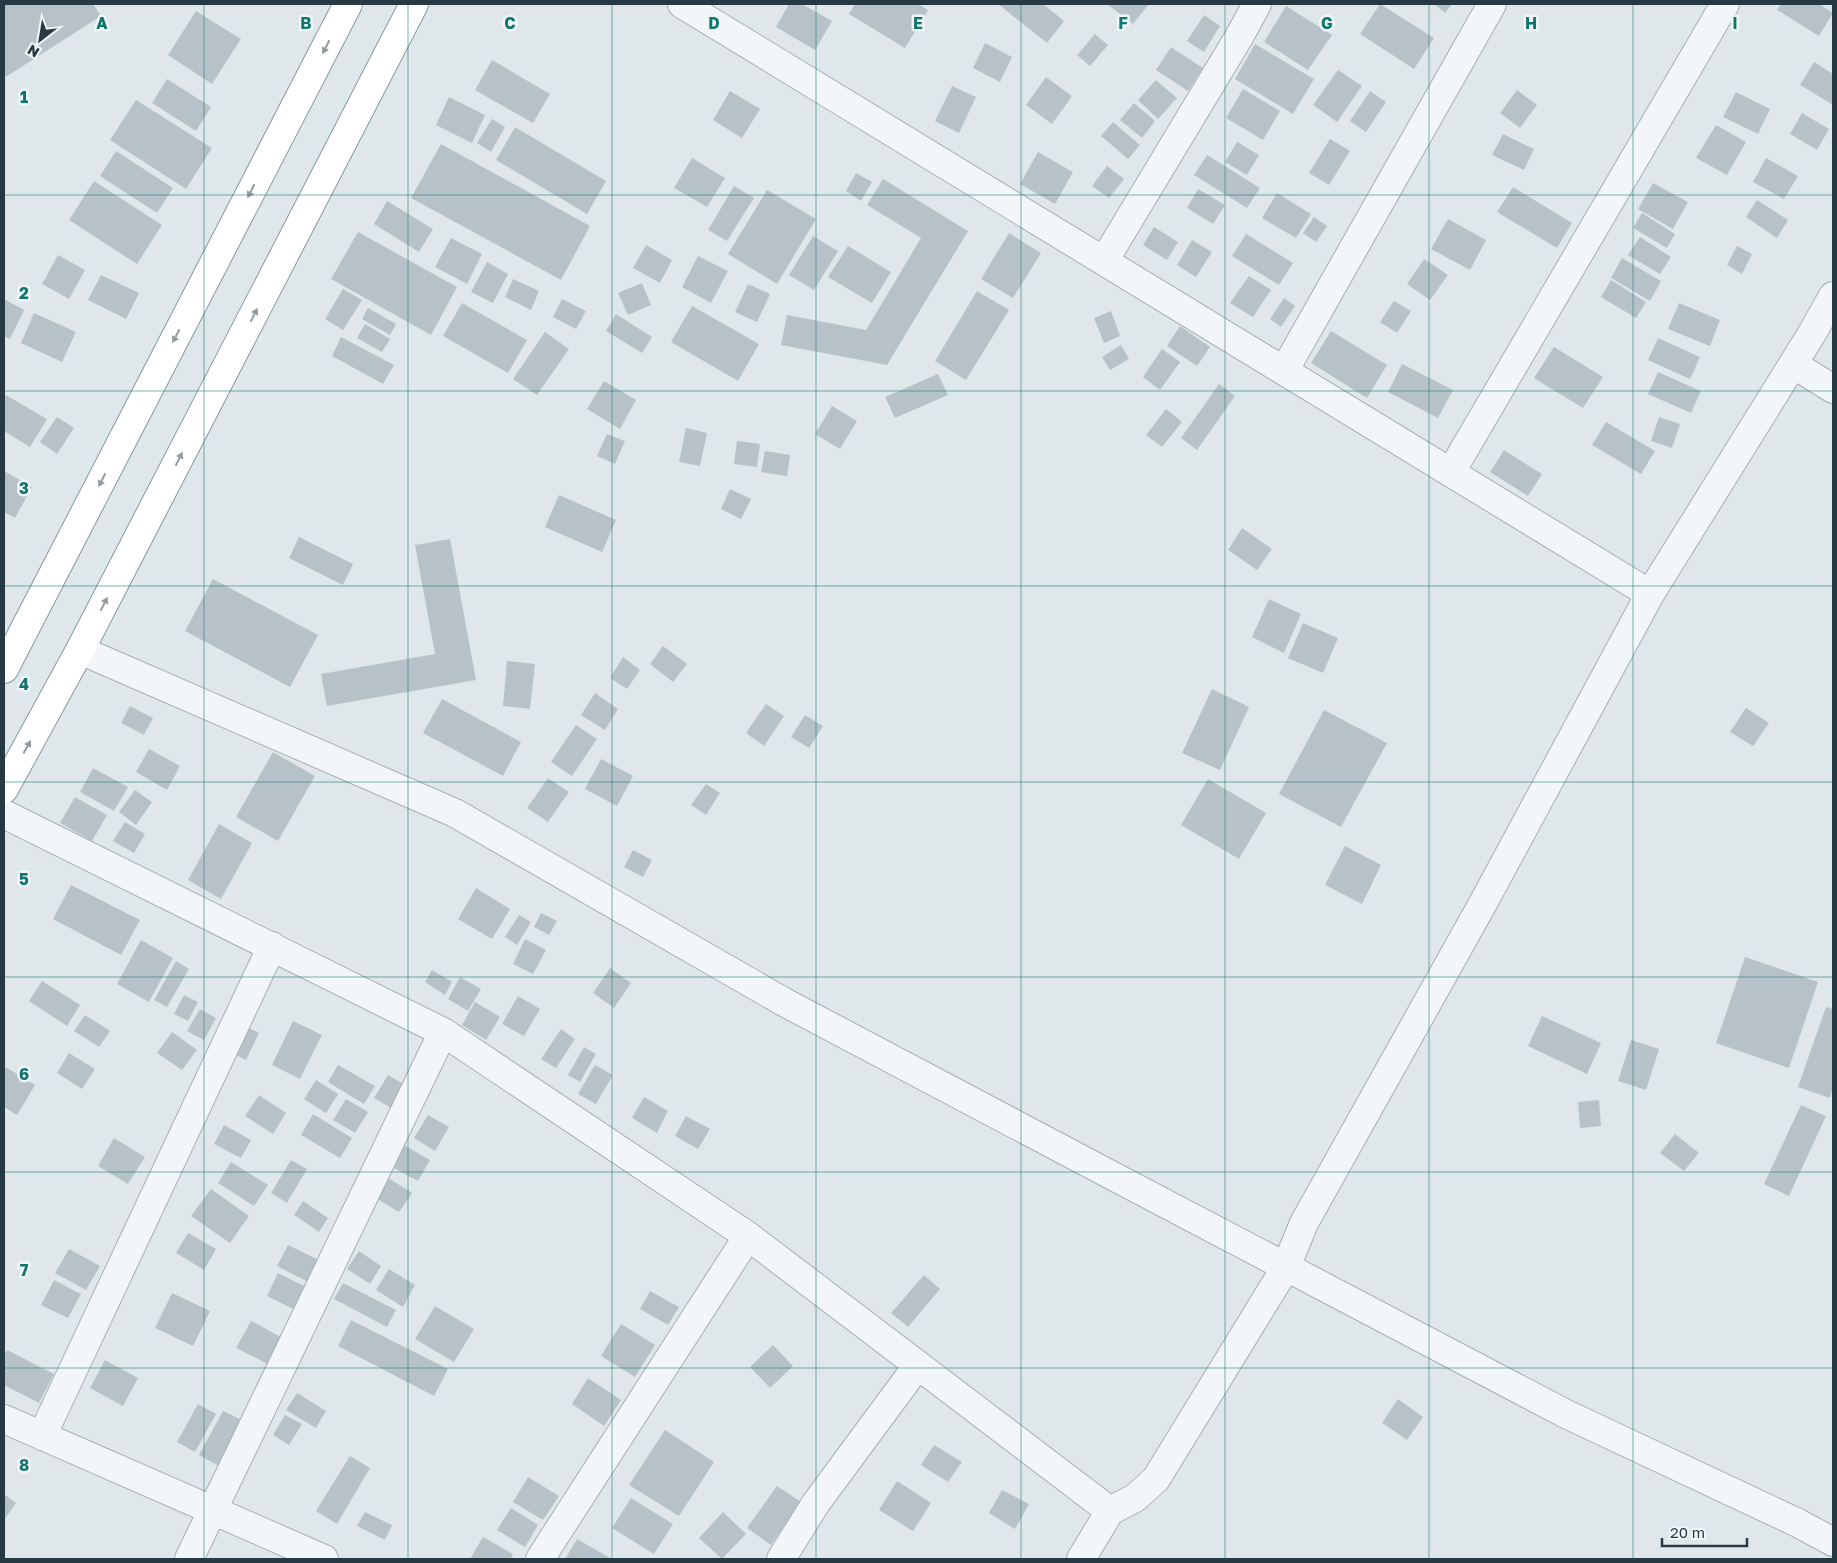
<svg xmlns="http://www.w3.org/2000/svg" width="1837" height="1563" font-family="'Golos Text',sans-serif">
  <rect width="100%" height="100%" fill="#e0e7ea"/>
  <path fill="#b7c2c8" d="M4,4H93L101,16L4,78Z
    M789,4H802L832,21L815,50L776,27Z
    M855,4H918L928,10L905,48L849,14Z
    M998,4H1043L1064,21L1047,43Z
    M1107,4H1149L1133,24Z
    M1380,4L1434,38L1414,69L1360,34Z
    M1434,4H1452L1445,13Z
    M1781,4H1819L1833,13L1819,36L1777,10Z
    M1286,6L1332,35L1308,70L1264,42Z
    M196,11L241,39L212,84L168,55Z
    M1204,15L1220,26L1204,52L1187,41Z
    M1095,34L1108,45L1090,66L1077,55Z
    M985,43L1012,57L1000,82L973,68Z
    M1255,44L1314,79L1293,114L1235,79Z
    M1171,47L1203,68L1188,91L1156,70Z
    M492,60L550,94L533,123L475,90Z
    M1814,62L1833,74V105L1800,85Z
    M1338,70L1362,86L1337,122L1313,105Z
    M1046,77L1072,96L1052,124L1026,105Z
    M167,79L211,107L196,131L152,103Z
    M1156,80L1177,98L1158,119L1138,100Z
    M952,86L976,97L959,133L935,121Z
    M1243,89L1280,111L1263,140L1226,118Z
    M1517,90L1537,105L1520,128L1500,113Z
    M730,91L760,109L742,138L713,120Z
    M1370,91L1386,102L1366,132L1350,121Z
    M1736,92L1770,109L1758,134L1723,117Z
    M449,97L485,115L472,143L436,125Z
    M136,100L212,148L186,189L110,140Z
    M1134,103L1155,121L1142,138L1120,120Z
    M1802,113L1829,129L1817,150L1790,134Z
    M492,119L505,127L491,152L477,143Z
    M1113,122L1140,145L1128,159L1101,136Z
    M1716,125L1746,142L1727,175L1696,158Z
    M515,127L606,181L587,214L496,160Z
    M1503,134L1534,149L1524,170L1492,155Z
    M1330,139L1350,151L1329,185L1309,173Z
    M1237,142L1259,155L1247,175L1225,162Z
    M441,144L590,226L561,280L411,198Z
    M116,151L173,188L157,213L100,176Z
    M1038,152L1073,172L1055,204L1020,184Z
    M1207,155L1260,188L1247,208L1194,175Z
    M692,158L725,178L707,207L674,188Z
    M1766,158L1798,176L1784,199L1753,182Z
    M1107,166L1124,179L1109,198L1092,186Z
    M856,173L872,182L861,201L846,191Z
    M883,179L968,231L887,365L781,345L787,315L866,330L921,238L867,205Z
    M94,181L162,225L137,264L69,220Z
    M1653,183L1688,202L1673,229L1638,209Z
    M734,186L754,198L727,241L708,230Z
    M1513,187L1572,223L1557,248L1497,212Z
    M1198,189L1225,205L1213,224L1187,208Z
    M767,190L816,219L777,284L728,254Z
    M1277,193L1311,214L1296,238L1262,218Z
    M1757,200L1788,220L1777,238L1746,217Z
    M387,201L433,229L419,252L374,224Z
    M1642,213L1675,234L1667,248L1633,228Z
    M1314,217L1327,226L1316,242L1303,233Z
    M1448,219L1486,240L1470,270L1431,249Z
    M1154,227L1178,242L1167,260L1143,245Z
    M358,232L457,287L431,335L331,279Z
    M1009,233L1041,253L1013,298L981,279Z
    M1246,234L1293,263L1279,285L1232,256Z
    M813,236L838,251L814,290L789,275Z
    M1640,237L1671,257L1660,274L1628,255Z
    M451,238L482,254L467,284L435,267Z
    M1192,240L1212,252L1196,277L1177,265Z
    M646,245L672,260L660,283L633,268Z
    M848,246L891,272L872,303L828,277Z
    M1737,246L1752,254L1742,274L1727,265Z
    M58,255L85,270L69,299L42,284Z
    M698,256L728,271L711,303L682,287Z
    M1622,258L1661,281L1650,301L1611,278Z
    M1424,259L1448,275L1430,300L1407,284Z
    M487,262L508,274L493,303L471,292Z
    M101,275L139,293L126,319L88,300Z
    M1249,276L1271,290L1253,317L1230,303Z
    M513,279L539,291L531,310L505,297Z
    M1611,280L1646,302L1636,318L1601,297Z
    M642,283L651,305L628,315L618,293Z
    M748,284L770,294L757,322L735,312Z
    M343,289L362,300L343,330L325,319Z
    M977,291L1009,310L966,380L935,361Z
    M1284,298L1295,306L1281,327L1270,319Z
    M4,299L24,310L10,339L4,336Z
    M562,299L586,311L576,329L553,317Z
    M1394,301L1411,311L1397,333L1380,322Z
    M462,303L527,340L508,373L443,336Z
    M1679,303L1720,320L1710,346L1668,329Z
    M692,306L759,344L738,381L671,342Z
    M368,308L396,324L390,335L362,319Z
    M1111,311L1120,336L1104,343L1094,318Z
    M34,313L76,332L62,362L21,343Z
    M616,314L652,337L642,353L606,331Z
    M365,324L390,339L382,352L357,338Z
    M1180,326L1210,347L1197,366L1167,346Z
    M1331,331L1387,365L1367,398L1311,363Z
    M545,332L569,349L537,395L513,379Z
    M341,337L394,365L383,384L332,356Z
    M1658,338L1700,357L1690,379L1648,360Z
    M1121,345L1129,359L1110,370L1102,357Z
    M1554,347L1603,377L1583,408L1534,378Z
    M1162,349L1180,362L1160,390L1143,377Z
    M1402,364L1453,390L1438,418L1388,392Z
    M1658,372L1701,391L1691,413L1648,394Z
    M938,374L948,395L895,418L885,397Z
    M604,381L636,400L620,429L587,409Z
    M1219,384L1235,396L1197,450L1181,438Z
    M4,394L47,419L30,447L4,431Z
    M832,406L857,421L840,449L815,434Z
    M1166,409L1182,422L1162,447L1146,435Z
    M57,417L74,428L57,454L40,442Z
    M1659,417L1680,424L1672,448L1651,441Z
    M1606,422L1655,451L1641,474L1592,445Z
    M686,428L707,433L700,466L679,462Z
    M607,434L625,441L615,464L597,456Z
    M737,441L760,444L757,467L734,464Z
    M1504,450L1542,474L1528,496L1490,472Z
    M765,451L790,455L787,476L761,472Z
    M4,471L32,487L15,518L4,512Z
    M730,489L751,499L741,519L721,509Z
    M559,495L616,520L602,552L545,527Z
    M1242,528L1272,549L1257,570L1228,550Z
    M299,537L353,564L343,585L289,558Z
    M450,539L476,680L327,706L321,674L435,654L415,545Z
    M213,579L318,635L290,687L185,631Z
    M1269,599L1301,614L1284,653L1252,637Z
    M1303,623L1338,638L1323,673L1288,658Z
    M663,646L687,664L673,682L650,664Z
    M623,657L640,670L627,689L610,678Z
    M507,661L535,664L530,709L503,706Z
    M1212,689L1249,707L1220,770L1182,753Z
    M595,693L618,709L605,730L581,715Z
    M442,699L521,742L503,776L423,733Z
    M766,704L784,716L764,746L746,733Z
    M130,706L153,718L144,735L121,723Z
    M1746,708L1769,723L1753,746L1730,732Z
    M1324,710L1387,743L1341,827L1279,794Z
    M805,715L823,726L809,748L791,737Z
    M576,725L597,739L572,776L551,762Z
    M149,749L180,766L167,790L136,772Z
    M273,752L315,776L278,841L236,817Z
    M601,759L633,776L617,806L585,789Z
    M93,768L128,787L114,811L80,792Z
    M548,778L569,792L548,822L527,808Z
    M1208,779L1266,813L1239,859L1181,825Z
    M706,784L720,793L706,815L691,805Z
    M135,790L152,802L136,825L119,812Z
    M75,797L107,815L92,841L60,823Z
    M125,822L145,834L134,853L113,841Z
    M219,824L252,843L221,899L188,880Z
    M1345,846L1381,865L1362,904L1325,885Z
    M633,850L652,860L643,877L624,867Z
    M71,885L140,920L121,955L53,919Z
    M476,888L510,909L492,939L458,919Z
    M541,913L557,921L549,935L534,927Z
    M519,915L531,922L517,945L505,937Z
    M525,939L546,950L533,974L513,964Z
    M141,940L173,958L149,1002L117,984Z
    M1745,957L1818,982L1789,1068L1716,1043Z
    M176,961L189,969L167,1007L154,1000Z
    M610,968L631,983L614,1008L593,993Z
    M432,970L452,982L445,995L425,982Z
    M460,977L481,989L468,1011L448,999Z
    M42,981L80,1005L67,1026L29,1001Z
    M184,995L198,1002L188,1021L174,1014Z
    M518,996L540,1009L524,1036L502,1024Z
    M475,1002L500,1017L486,1040L462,1025Z
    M1826,1007L1833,1009V1088L1830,1098L1798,1087Z
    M200,1009L216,1018L204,1040L187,1031Z
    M85,1015L110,1031L99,1047L74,1031Z
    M1542,1016L1601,1043L1587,1074L1528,1046Z
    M293,1021L322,1035L300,1079L272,1065Z
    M242,1024L259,1033L246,1060L228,1051Z
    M561,1029L575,1039L556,1068L541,1059Z
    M172,1032L197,1050L182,1070L157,1053Z
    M1631,1040L1659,1049L1646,1090L1618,1081Z
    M584,1047L596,1054L580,1082L568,1075Z
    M69,1053L95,1069L82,1089L57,1073Z
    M338,1065L375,1086L364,1104L328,1082Z
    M595,1065L613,1075L596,1104L578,1094Z
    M4,1066L35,1085L17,1115L4,1107Z
    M388,1075L407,1086L393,1109L374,1098Z
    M316,1080L338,1094L326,1113L304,1099Z
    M259,1095L286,1113L273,1134L245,1116Z
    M644,1097L668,1111L657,1133L632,1118Z
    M346,1099L368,1112L355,1133L333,1120Z
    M1599,1100L1601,1126L1580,1128L1578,1102Z
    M1801,1105L1826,1116L1789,1196L1764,1184Z
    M313,1114L352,1138L340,1158L301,1135Z
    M428,1115L449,1127L435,1151L414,1138Z
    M686,1116L710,1129L698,1149L675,1136Z
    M224,1125L251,1140L241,1158L214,1144Z
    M1675,1134L1699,1153L1684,1171L1660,1153Z
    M114,1138L145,1157L128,1184L98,1166Z
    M402,1144L430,1160L418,1181L390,1166Z
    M291,1160L307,1169L287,1203L271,1193Z
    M231,1162L268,1185L254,1206L218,1183Z
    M387,1177L412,1193L399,1212L374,1197Z
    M211,1189L249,1216L230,1243L191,1216Z
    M303,1201L328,1218L319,1232L294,1215Z
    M188,1233L216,1249L204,1270L176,1253Z
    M288,1245L327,1264L316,1286L277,1266Z
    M69,1249L100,1266L86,1290L55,1273Z
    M359,1251L381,1266L370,1284L347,1269Z
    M389,1269L415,1285L403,1307L376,1290Z
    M278,1273L314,1291L303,1314L267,1296Z
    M924,1275L940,1289L908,1327L891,1313Z
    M54,1280L81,1294L68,1318L41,1305Z
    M343,1283L396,1310L387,1327L334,1299Z
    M650,1291L679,1307L668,1325L640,1309Z
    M172,1293L210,1311L193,1346L155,1328Z
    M435,1306L474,1329L454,1362L415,1339Z
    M351,1320L448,1369L434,1396L338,1346Z
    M251,1321L290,1342L276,1368L236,1348Z
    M621,1324L655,1345L635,1377L601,1356Z
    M773,1345L793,1366L770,1388L750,1367Z
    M7,1350L54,1374L39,1403L4,1385V1356Z
    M105,1360L138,1378L123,1406L90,1388Z
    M588,1378L621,1400L604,1426L572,1404Z
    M297,1393L326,1411L316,1428L286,1410Z
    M1398,1399L1423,1417L1407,1440L1382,1423Z
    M198,1404L216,1414L195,1452L177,1442Z
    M223,1411L244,1421L219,1466L199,1455Z
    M285,1415L302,1424L289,1445L273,1435Z
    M665,1430L714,1462L679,1516L629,1485Z
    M934,1445L962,1462L948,1482L921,1465Z
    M350,1456L370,1468L337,1524L316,1511Z
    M528,1477L559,1496L543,1520L513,1502Z
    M897,1481L931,1503L913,1531L879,1510Z
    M777,1486L801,1502L771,1545L747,1528Z
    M1002,1490L1029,1504L1015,1529L989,1513Z
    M4,1494L16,1503L4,1520Z
    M631,1498L673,1524L654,1554L612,1528Z
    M511,1508L538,1525L525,1547L497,1530Z
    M365,1512L392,1525L385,1540L357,1526Z
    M723,1512L746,1534L722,1559L699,1538Z
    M483,1537L513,1554L511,1559H470Z
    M577,1539L612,1559H565Z"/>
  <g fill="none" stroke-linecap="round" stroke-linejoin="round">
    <defs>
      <path id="minor" d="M682,4L1650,594
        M1104,261L1239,37L1257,4
        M1793,364L1833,389
        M1284,371L1492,4
        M1451,472L1725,4
        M80,650L455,813L784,1002L1111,1175L1566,1414L1798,1523L1833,1542
        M4,814L443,1032L748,1236L1110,1511
        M4,1419L324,1559
        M42,1436L272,946
        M189,1559L443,1032
        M540,1559L748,1236
        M781,1559L816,1503L918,1365
        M1081,1559L1110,1511L1135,1498L1156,1479L1286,1267L1304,1223L1482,905L1650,594L1811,335L1833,296"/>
      <path id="highway" d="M4,669L348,4
        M4,789L80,650L414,4"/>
    </defs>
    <use href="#minor" stroke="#a5afb5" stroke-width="30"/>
    <use href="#highway" stroke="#8699a2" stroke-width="30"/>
    <use href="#minor" stroke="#f3f6f8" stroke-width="28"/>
    <use href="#highway" stroke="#fff" stroke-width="28"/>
  </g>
  <defs><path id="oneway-solid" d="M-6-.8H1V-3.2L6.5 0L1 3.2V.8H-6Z" transform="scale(1.25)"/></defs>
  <g fill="#939ca1">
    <use href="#oneway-solid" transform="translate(326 47) rotate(117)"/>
    <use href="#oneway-solid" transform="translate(251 191) rotate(117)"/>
    <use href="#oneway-solid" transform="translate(254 315) rotate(-63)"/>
    <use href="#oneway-solid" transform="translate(176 336) rotate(117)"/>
    <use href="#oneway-solid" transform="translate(179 459) rotate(-63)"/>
    <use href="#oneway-solid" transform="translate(102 480) rotate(117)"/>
    <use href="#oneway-solid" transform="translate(104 604) rotate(-63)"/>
    <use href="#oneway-solid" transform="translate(27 747) rotate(-61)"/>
  </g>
  <path fill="none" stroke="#0f766e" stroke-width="1" stroke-opacity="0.55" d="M204,4V1559M408,4V1559M612,4V1559M816,4V1559M1021,4V1559M1225,4V1559M1429,4V1559M1633,4V1559M4,195H1833M4,391H1833M4,586H1833M4,782H1833M4,977H1833M4,1172H1833M4,1368H1833"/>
  <g font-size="16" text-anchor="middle" font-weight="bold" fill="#0f766e" stroke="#f0f5f7" stroke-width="5" stroke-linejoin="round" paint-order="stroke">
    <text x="102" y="29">A</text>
    <text x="306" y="29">B</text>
    <text x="510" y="29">C</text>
    <text x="714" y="29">D</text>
    <text x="918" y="29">E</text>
    <text x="1123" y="29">F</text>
    <text x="1327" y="29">G</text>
    <text x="1531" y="29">H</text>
    <text x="1735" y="29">I</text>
    <text x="24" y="103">1</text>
    <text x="24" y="299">2</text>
    <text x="24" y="494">3</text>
    <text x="24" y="690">4</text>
    <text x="24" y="885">5</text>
    <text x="24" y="1080">6</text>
    <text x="24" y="1276">7</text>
    <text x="24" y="1471">8</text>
  </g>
  <rect width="1837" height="1563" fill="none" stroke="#273943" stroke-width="10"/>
  <g transform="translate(40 40) rotate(211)" stroke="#f0f5f7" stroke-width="4" paint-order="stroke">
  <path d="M0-4L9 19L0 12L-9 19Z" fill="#273943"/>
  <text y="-8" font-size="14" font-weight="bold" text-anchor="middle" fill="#273943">N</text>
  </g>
  <path d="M1662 1538v8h85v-8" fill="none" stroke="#273943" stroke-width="2.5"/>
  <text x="1670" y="1538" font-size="15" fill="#273943" stroke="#f0f5f7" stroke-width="4" paint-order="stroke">20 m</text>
</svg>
